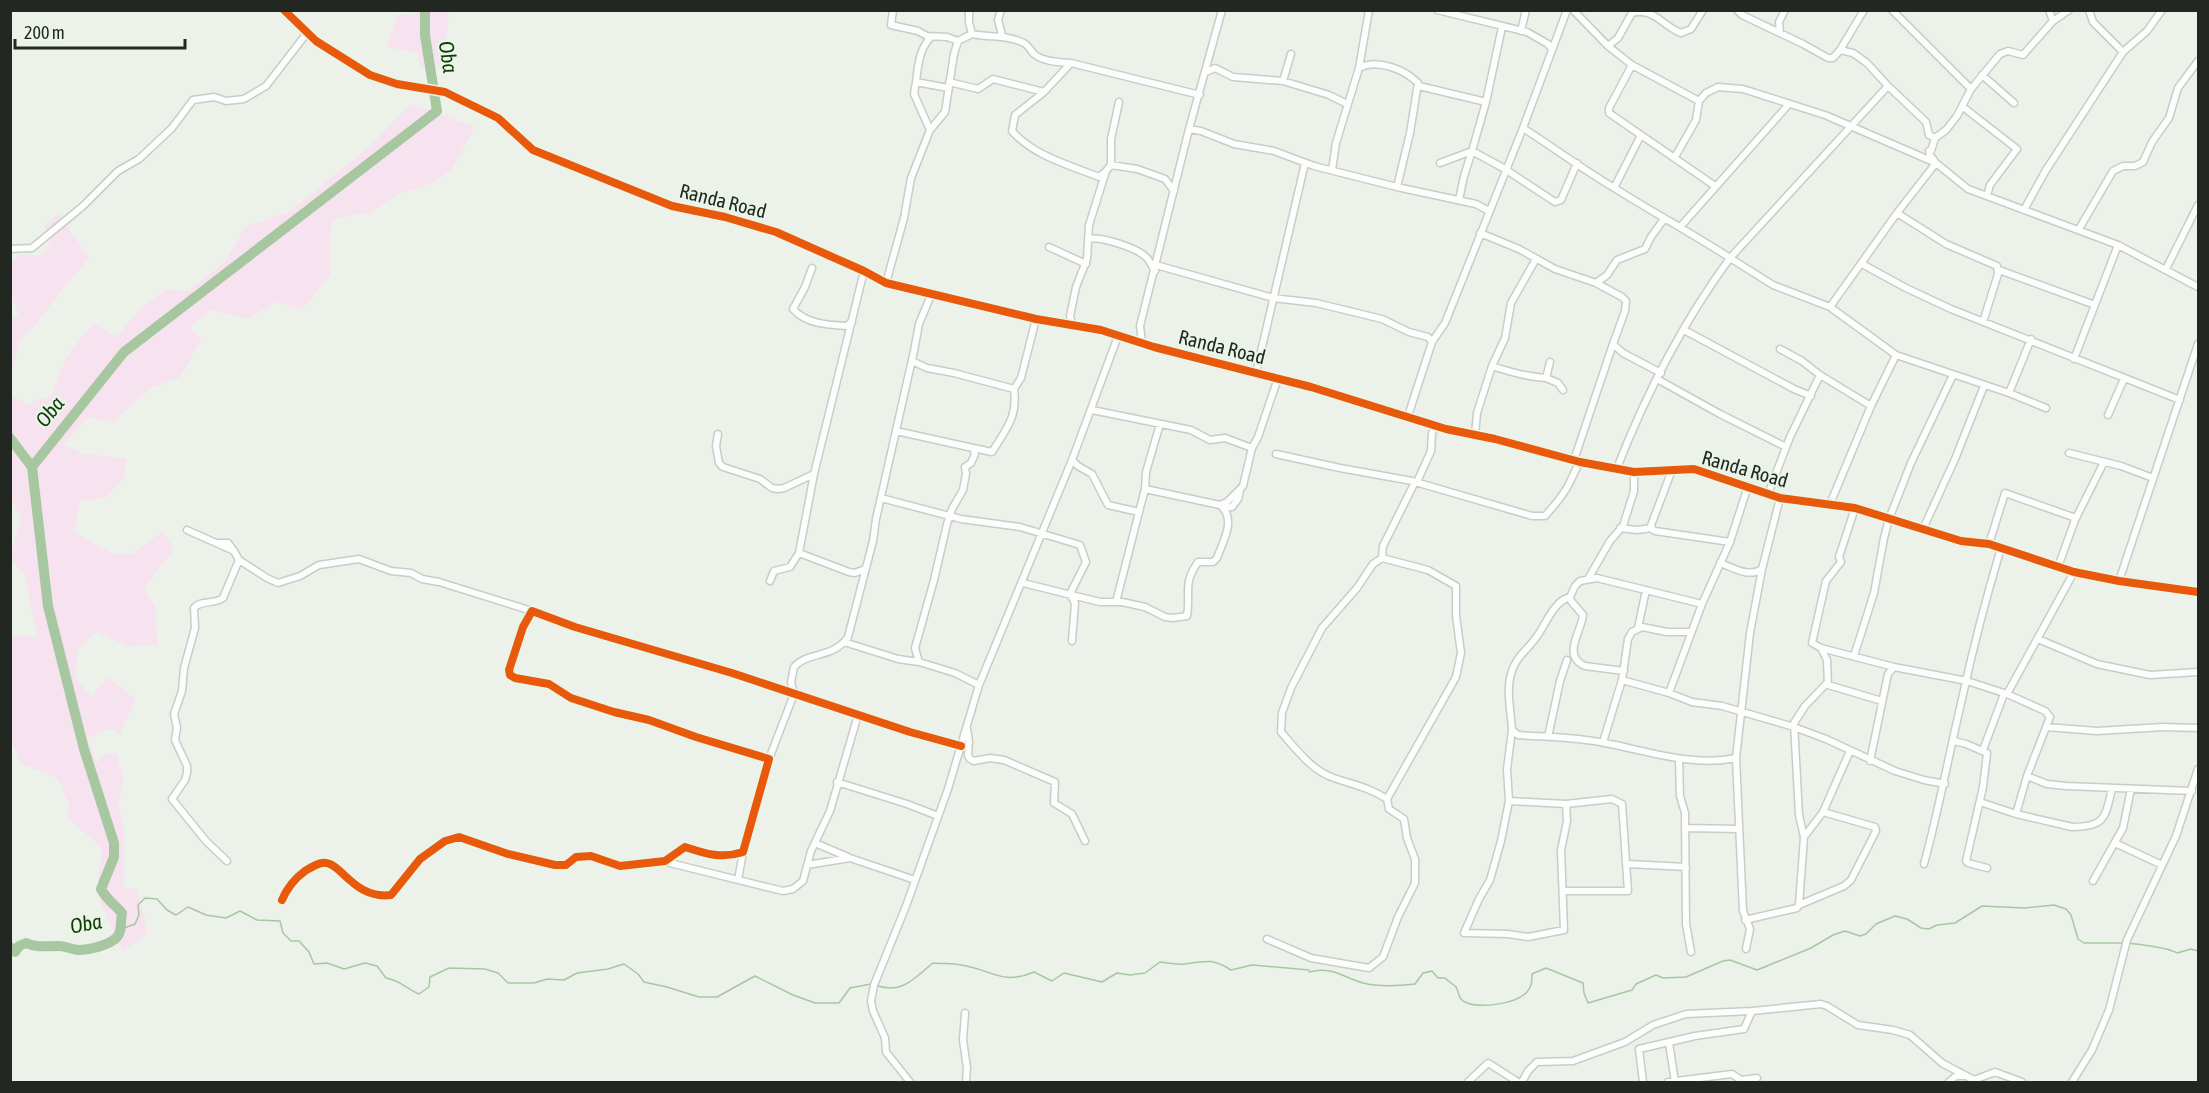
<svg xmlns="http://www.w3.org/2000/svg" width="2209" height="1093" font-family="'Asap Condensed',sans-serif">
  <rect width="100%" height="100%" fill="#ecf2ea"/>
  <path fill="#f6e3ef" d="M415,11H449L444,65L419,69L420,54L387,47L398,15H415Z
    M411,104L475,127L452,169L432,183L396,195L371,212L333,219L329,237L330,275L302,310L277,302L246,319L211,309L190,328L202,339L180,377L149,389L113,422L88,417L64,445L85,454L126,458L125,477L104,498L80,501L74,532L112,553L132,554L163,531L174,549L144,588L155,607L158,645L127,646L96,632L78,649L76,677L91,698L107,677L136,699L120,734L111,729L87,738L97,764L101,755L116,753L124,782L118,802L124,829V888L137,889L148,933L123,952L100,902L98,876L102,853L98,844L66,817L70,806L57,778L22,764L13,745L11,743V635L37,637L25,576L11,559V553L21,520L11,498V396L27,404L51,395L66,358L93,323L116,337L143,306L166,290L188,291L225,262L245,227L291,211L371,145Z
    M58,213L89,258L65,286L35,326L21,339L13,368H11L10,319L19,315L11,295V263L18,255H41L51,241L44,227Z"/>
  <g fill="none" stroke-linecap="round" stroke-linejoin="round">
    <path stroke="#a7c7a1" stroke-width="1.5" d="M121,929L135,924L139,915L138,905L145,898L157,899L167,910L176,915L188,907L206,915L226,918L240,911L257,920L280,921L283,933L291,941H299L309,952L314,964L327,963L344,969L365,963L377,966L386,978C400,980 405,988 419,994L429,987L430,977L449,968L485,969L498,973L508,983H534L547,979L564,980L577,973L608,969L624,964L638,974L644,982L667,987L699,997H717L755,976L793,995L815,1003H839L850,988L871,984
      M2127,943C2138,944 2170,948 2177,953L2191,949L2198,951
      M1309,972C1333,966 1342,977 1363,983C1380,987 1398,986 1415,984L1423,973L1432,971L1438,978H1445C1448,981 1453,984 1456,987C1460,993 1457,998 1465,1002C1479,1009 1516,1004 1527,992C1532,986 1532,981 1532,974L1546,968L1583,983L1584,993L1588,1003L1632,990L1636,984L1656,975L1663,978L1686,977L1723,961L1730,960L1757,970L1811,948L1833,935L1845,931L1860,936L1866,934L1876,924L1895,916L1907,919L1921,928L1929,929L1937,925L1955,923L1982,906L2025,908L2054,905L2066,909L2071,915L2078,939L2084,943H2122
      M875,985C902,995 913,979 933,963C942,964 952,963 961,965C991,969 1002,986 1034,972L1052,981L1064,973L1102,982L1117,973L1130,975L1145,973L1160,962C1168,963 1177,965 1185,964C1206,961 1212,958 1231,970L1252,965L1309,970"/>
    <path stroke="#a7c7a1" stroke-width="10" d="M10,438L32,467
      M10,947L15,952L19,946L26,943C37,948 47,946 59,946C65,946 71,949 78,950C88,950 106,946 115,939C123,933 120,922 122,913C114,904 107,900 101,889L114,857V843L84,749L48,606L32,467L124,352L437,111L425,35V10"/>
    <defs>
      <path id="minor" d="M284,10L316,41L370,75L397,84L445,92L455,97L498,118L533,150L672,206L725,217L776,232L864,271L886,283L1036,319L1101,330L1154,347L1311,387L1446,429L1495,439L1580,462L1634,472L1694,469L1780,498L1855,508L1961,541L1989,544L2074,572L2119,581L2198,592
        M893,10L891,25L918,31L927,36L947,37L958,41L972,34C991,38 1004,34 1024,43C1029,46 1030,50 1034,54C1044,62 1058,62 1071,63L1200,95
        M969,10V22L972,34
        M1001,10L998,20L1002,35
        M1437,10L1527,32L1548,44L1551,48
        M1573,10L1608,46L1632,65L1699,101
        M1737,10L1742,15L1803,44L1828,58H1833L1840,50
        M1892,10L1971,89
        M2049,10L2053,21
        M2089,10L2093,22L2123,52
        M1521,31L1526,10
        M1780,33L1779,22L1785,10
        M1608,46L1618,38L1632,13C1653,7 1663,26 1681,33L1691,29L1703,10
        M1071,63L1044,92L1015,115L1012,131C1034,156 1069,165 1099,177L1105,172
        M1632,65L1609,108V113L1715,186
        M1359,68C1378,58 1405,70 1418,83L1410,133L1397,187
        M1206,72L1215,68L1233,77L1283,81L1291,54
        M1982,75L2014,103
        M1283,81L1329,95L1347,104
        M916,82C918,66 919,49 931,37
        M949,82L978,89L993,79L1044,92
        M1419,86L1486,102
        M1963,107L2017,149L1990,185L1987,196
        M1523,128C1554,148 1584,170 1616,189C1654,213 1693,234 1730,258L1888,86
        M1189,129L1201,131L1234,144L1274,151L1314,166L1397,187L1476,204L1489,211
        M930,130L914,94L916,82L948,88
        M1935,138L1946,130L1957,116L1971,89L2000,54L2008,51L2023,55L2053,21L2069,10
        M1675,157L1696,120L1699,101L1706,93L1718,87L1743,89L1825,115L1936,163L1968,189L2118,245L2198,287
        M1440,163L1472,151L1486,102L1502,27
        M1111,165V139L1119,102
        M1332,170L1336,143L1359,68L1369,10
        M1614,188L1641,135
        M1459,200L1464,176L1472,151L1505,169L1555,202L1561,200L1577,163
        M2024,210L2046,170L2123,52L2147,31L2162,10
        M1897,213L1946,244L1997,266L1998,274L1983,322
        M1681,226L1789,104
        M2079,229L2113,171L2123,166H2135L2143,162L2152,142L2169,118L2178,88L2198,61
        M1480,233L1519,249L1555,269L1596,283L1622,297L1626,301L1625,311L1613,344
        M1088,239C1101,236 1138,248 1147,258C1150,261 1152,267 1155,271
        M1049,247L1086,264
        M10,249L32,248L83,206L118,171L139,159L172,128L193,100L214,97L226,101L244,99L266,86L307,33
        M1862,264L1906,288L1951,309L2180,400
        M1156,265L1273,298L1316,303L1382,319L1409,332L1428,337L1432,342
        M812,268L805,287L793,309C806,324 828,325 847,326L852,321
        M2166,269L2198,205
        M1999,270L2095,305
        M886,283L904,218L911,178L930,130L945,112L954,54L958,41
        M1596,283L1607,275L1617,260L1645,249L1651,237L1664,219
        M1830,307L1897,213L1936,163L1930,155L1929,151H1931L1935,138L1929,135L1926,122L1888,86L1867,63L1853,53L1840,50L1864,10
        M1072,324L1070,316L1076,287L1087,259L1089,225L1106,171L1111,165L1137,169L1157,176L1165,179L1174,191
        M1684,330L1794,389L1811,396
        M1142,343L1140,326L1189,129L1222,10
        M1780,349L1802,361L1820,375L1871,406
        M2074,359L2118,245
        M912,361L927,368L954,373L1014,389L1021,378L1036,319
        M1492,366C1510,372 1528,377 1546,378L1550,362
        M1256,373L1305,163
        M1546,378L1558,383L1563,390
        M1657,379L1720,414L1786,447
        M2009,393L2031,339
        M1092,410L1191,430L1210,440L1225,438L1252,448
        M2108,415L2124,379
        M1408,416L1432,342L1445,323L1523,128L1567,10
        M896,431L973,448
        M718,434L716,446L719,463L723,467L760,479L772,488L778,489L784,488L814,474
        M1475,435L1477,413L1492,366L1505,338L1511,303L1536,259
        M2069,453L2121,466L2153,478
        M1276,454L1340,468L1412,481L1532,516H1545C1554,506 1563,496 1569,484C1573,476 1575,470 1580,462
        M1072,460L1078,466L1092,474L1108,505L1139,512L1145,489L1220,505
        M1574,460L1613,344L1623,353L1661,373
        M1617,468C1646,394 1683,322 1730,258L1773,285L1830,307L1896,355L2009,393L2046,408
        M1672,470L1650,528L1655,531L1730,542
        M1417,482L1431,451L1432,433L1436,425
        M1145,489L1146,472L1160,424
        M1768,494L1790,437L1820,375
        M881,498L961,519L1020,527L1080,545L1086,562L1070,594L1075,603L1072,641
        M1830,504L1871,406L1896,355
        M1223,508L1232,507L1238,499L1240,490
        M1855,508L1839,557L1841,562L1826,581L1812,643L1821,648L1827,660L1828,685L1882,701
        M2075,520L2104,462
        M1620,528L1637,530L1652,528
        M1923,529L1955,459L1984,386
        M187,530L234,551L239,560L267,578L278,583L300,576L319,565L359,559L391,571L411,573L422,579L439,582L532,611
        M217,543H228L234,551
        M1989,544L2005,493L2073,517L2075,520L2058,567
        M799,553L849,572L855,573L865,569
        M1720,563C1734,568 1749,578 1762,569
        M1588,579L1610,541L1623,526L1634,491V472
        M770,581L774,571L790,567L799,553L814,474L864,271
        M2119,581L2198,344
        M1023,583L1100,602H1122L1145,607L1165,617L1173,618L1187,616C1191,593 1182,585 1198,562H1213L1217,558C1223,541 1237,519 1220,505L1227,502L1243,486L1252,448L1258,437L1278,378
        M1570,597C1553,601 1545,627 1535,639C1526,651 1515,658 1511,674C1506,691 1511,712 1512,730L1518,735C1546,737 1576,737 1605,743C1648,751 1692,767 1736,758
        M1116,602L1139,512
        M1638,628L1646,590
        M2038,639L2097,664L2150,675L2198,672
        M844,642L898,659L919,662L955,673L979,685
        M1821,648L1894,667
        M1854,656L1874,593L1884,538L1889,519L1911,463L1953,375
        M919,662L915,648L934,580L947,524L952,509L963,490L966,474L965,467L971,463L975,454L973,448L992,452C1006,429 1018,417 1014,389
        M1624,671L1585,666C1561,656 1582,630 1583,615L1571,601L1570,597L1575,586L1580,581L1597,578L1702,604
        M1622,680L1669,693L1692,702L1722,706L1794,727L1826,739L1895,771L1924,780L1945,784
        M1669,693L1702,604L1730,542L1748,486
        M2007,694L2074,572
        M2046,727L2097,731L2163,727L2198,728
        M967,729L969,741L968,756L970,759L974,761L990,758L1004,760L1055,782L1054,803L1072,814L1085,841
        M1512,730L1507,769L1509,801L1501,841L1490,880L1479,899L1464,933L1508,934L1528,937L1564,930L1561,850L1567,821L1566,804
        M1548,737L1560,681L1567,660
        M1954,741L1966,744L1987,753L1983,787L1966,861L1968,863L1987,868
        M1603,742L1622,680L1628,639L1632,632L1642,627L1667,632H1691
        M1983,750L2004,694
        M769,759L794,694L791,682L794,667C808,651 833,659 848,637L873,541L876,519L914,351L919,324L931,295
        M1679,759L1680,796L1685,813L1686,924L1691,952
        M1870,761L1888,674L1894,667L1967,681L2007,694L2045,711L2050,717L2027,776L2016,814
        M2027,776L2047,784L2066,786L2192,791
        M837,782L907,804L938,816
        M1387,799C1368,787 1354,785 1334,778C1312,771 1296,749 1281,732L1282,713L1291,688L1322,628L1357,588L1373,564L1382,558L1383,546L1415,482
        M1509,801L1566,804L1612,799L1622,804L1628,891H1564
        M1980,802L2016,814L2072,827C2105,827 2105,818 2112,789
        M1685,828L1739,829
        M1804,837L1823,812L1850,751
        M815,843L848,857
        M2115,843L2162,865
        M227,861L206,841L172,799L185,780L187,773V766L175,740L177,728L174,714L182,691L184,668L195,628L194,608C202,599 214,605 223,598L239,560
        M666,862L783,891L793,889L803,881L811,851L830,811L858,715
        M1628,864L1686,867
        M1924,864C1939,809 1949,754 1962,699C1973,648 1986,598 2001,548
        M807,865L850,858L915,880
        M738,880L743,852
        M2093,881L2123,828L2131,789
        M282,900C287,888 294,879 305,871C310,868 316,864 322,863C341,860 353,900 391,895L420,859L445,841L459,837L508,854L555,865H566L576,857L591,856L620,866L665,861L685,847C706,854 722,859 743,852L769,759L696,737L649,720L614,712L571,698L549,684L515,678L510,675L509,670L523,627L532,611L575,627L732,673L910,732L961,746
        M1799,905L1844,886L1851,880L1876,831L1875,827L1823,812
        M1745,920L1797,908L1799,905L1804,837L1799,815L1794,723L1805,706L1827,683
        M1267,939L1311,958L1369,968L1383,957L1398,917L1415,883V859L1407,838L1404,819L1389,809L1387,799L1456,677L1461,653L1456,616V586L1428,570L1382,558
        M1746,949L1750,929L1743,911L1736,758L1750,633L1762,569L1780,498
        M965,1013L963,1040L967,1068L966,1082
        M1669,1043L1675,1082
        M910,1082L886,1052L885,1038L873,1011L871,1001L874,985L906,906L948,789L979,685L1072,460L1118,336
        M1468,1082L1488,1063L1518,1082
        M1522,1082L1528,1071L1537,1062L1573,1061L1625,1042L1653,1025L1686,1014L1752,1011
        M1643,1082L1639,1049L1695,1036L1744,1029L1752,1011L1821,1004L1827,1006L1858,1025L1893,1030L1910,1035L1942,1063L1974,1080L1995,1072L2022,1082
        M1668,1082L1732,1074L1741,1080L1757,1078
        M1949,1082L1956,1076H1964
        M2072,1082L2092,1050L2109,1010L2127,940L2176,836L2198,769"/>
    </defs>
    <use href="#minor" stroke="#c8cdc7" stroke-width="9"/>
    <use href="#minor" stroke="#fcfdfc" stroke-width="6"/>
    <defs>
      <path id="cycleway" d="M284,10L316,41L370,75L397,84L445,92L455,97L498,118L533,150L672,206L725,217L776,232L864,271L886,283L1036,319L1101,330L1154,347L1311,387L1446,429L1495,439L1580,462L1634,472L1694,469L1780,498L1855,508L1961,541L1989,544L2074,572L2119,581L2198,592
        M282,900C287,888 294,879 305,871C310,868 316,864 322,863C341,860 353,900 391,895L420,859L445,841L459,837L508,854L555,865H566L576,857L591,856L620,866L665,861L685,847C706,854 722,859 743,852L769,759L696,737L649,720L614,712L571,698L549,684L515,678L510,675L509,670L523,627L532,611L575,627L732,673L910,732L961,746"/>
    </defs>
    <use href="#cycleway" stroke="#e9f6e7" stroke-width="11"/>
    <use href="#cycleway" stroke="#e8590c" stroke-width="8"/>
  </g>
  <g text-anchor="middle" stroke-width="4.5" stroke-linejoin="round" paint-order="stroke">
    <g font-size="20" fill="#232722" stroke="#e9f6e7">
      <text transform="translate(723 201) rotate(14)" y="7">Randa Road</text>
      <text transform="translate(1222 347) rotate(14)" y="7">Randa Road</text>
      <text transform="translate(1745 469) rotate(16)" y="7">Randa Road</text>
    </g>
    <g font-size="21" font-style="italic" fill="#113c08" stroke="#e9f6e7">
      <text transform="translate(448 57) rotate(81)" y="7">Oba</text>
      <text transform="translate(50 412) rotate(-51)" y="7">Oba</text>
      <text transform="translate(86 924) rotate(-10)" y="7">Oba</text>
    </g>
  </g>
  <rect width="2209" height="1093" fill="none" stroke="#232722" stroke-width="24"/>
  <path d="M15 39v9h170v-9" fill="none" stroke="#232722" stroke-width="3"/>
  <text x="24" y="39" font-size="18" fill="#232722" stroke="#e9f6e7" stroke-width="4.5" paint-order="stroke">200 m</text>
</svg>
